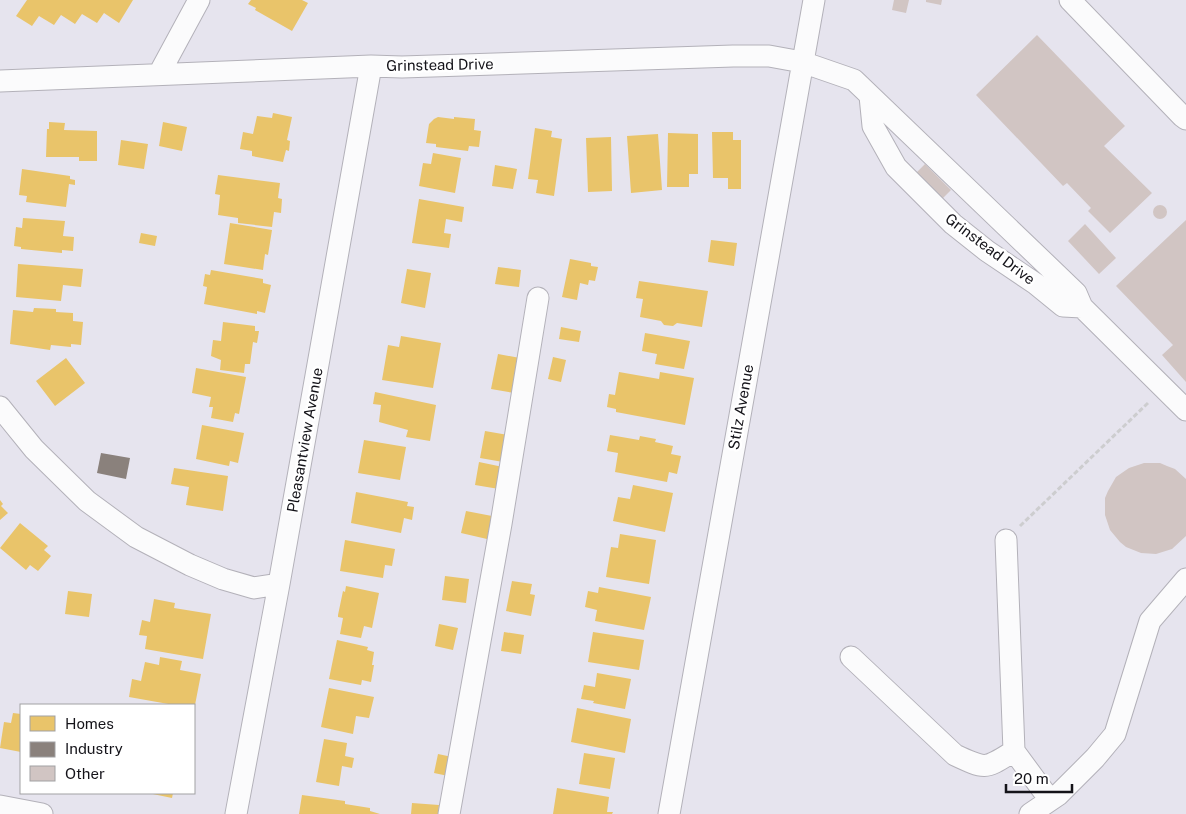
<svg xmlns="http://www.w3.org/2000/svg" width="1186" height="814" font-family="'Public Sans',sans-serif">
  <rect width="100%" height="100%" fill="#e6e4ee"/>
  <path fill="#e9c46a" d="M27,0H133L119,23L104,13L97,23L82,14L75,24L61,15L54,25L39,16L32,26L16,16Z
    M251,0H302L308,3L292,31L255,10L256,8L248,4Z
    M273,113L292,117L287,140L290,141L289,151L286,150L283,162L252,156V151L240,149L243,132L253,134L257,116L272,118Z
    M438,117L454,119V117L475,119L474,130L481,131L479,147L469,146L468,151L436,147V144L426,143L429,124L434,119Z
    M49,122L65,123L64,130L97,131V161H79V157H46L47,129H49Z
    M163,122L187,127L182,151L159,146Z
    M535,128L552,131L551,137L562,139L554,196L536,193L538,180L528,179Z
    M712,132H733V140H741V189H728V178H713Z
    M668,133L698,134V174H689V187H667Z
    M658,134L662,190L631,193L627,136Z
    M611,137L612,191L588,192L586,138Z
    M121,140L148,144L144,169L118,165Z
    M433,153L461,158L455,193L419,186L423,163L431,164Z
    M495,165L517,169L513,189L492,186Z
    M22,169L70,176V179L75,180V185L69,184L66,207L26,202L27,196L19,195Z
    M218,175L280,183L278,198L282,199L281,213L274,212L272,227L238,223V218L218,215L220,195L215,194Z
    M419,199L464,207L462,222L446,219L444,233L451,234L449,248L412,243Z
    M23,218L65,221L63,236L74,237L73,251L62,250V253L21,249V247L14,246L16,227L22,228Z
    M230,223L272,230L268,255L265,254L263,270L224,264Z
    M141,233L157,236L155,246L139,243Z
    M711,240L737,243L734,266L708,262Z
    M570,259L591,263V266L598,267L595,281L589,280L588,285L580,283L577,300L562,297Z
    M18,264L83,269L81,287L63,285L61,301L16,297Z
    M498,267L521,270L519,287L495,284Z
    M407,269L431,273L425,308L401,303Z
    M211,270L263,279V283L271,285L265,313L257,311V314L204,304L207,287L203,286L205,274L210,275Z
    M639,281L708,291L702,327L677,323L673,326L664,325L661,321L640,317L643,299L636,298Z
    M34,308L56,309V312L73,313V321L83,322L81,345L71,344V347L51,345L50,350L10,344L13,310L33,312Z
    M223,322L255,326V331H259L257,343L253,342L250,364H245L244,373L220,370L221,360L211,356L213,340L221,341Z
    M561,327L581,331L579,342L559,339Z
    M645,333L690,341L684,369L655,364L657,354L642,351Z
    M401,336L441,343L433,388L382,380L388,345L399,347Z
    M498,354L520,358L514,393L491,389Z
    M553,357L566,360L561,382L548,379Z
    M66,358L85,383L55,406L36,381Z
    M196,368L246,377L239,414L235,413L233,422L211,418L213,407H209L211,397L192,393Z
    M619,372L659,379L660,372L694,378L685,425L616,412V409L607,407L609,394L615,395Z
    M375,392L436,405L430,441L406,437L408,430L379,422L381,405L373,404Z
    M202,425L244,433L238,463L230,461L229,466L196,459Z
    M485,431L508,435L503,462L480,458Z
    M610,435L639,440L640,436L656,439L655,442L673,446L671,454L681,456L677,474L669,472L667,482L615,472L618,453L607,451Z
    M364,440L406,447L400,480L358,473Z
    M479,462L503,467L499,489L475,485Z
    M174,468L228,476L223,511L186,505L189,487L171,484Z
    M633,485L673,493L665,532L613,521L618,497L630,499Z
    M356,492L408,502L407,506L414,507L412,520L404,518L401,533L351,523Z
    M0,500L3,504L1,506L8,513L0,520Z
    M466,511L492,516L487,539L461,533Z
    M20,523L48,546L44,550L51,556L38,571L30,565L26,570L0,548Z
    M620,534L656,540L649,584L606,577L611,547L618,548Z
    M345,540L395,549L392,566L385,565L383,578L340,571Z
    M445,576L469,579L466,603L442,600Z
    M512,581L532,584L530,594L535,595L531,616L506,611Z
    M346,586L379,593L372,628L364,626L361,638L340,634L343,618L338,617V615L343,591L345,592Z
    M599,587L651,597L644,630L595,621L597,610L585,607L588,591L598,593Z
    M68,591L92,594L89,617L65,614Z
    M154,599L175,603L174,608L211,614L203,659L145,649L147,636L139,635L142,620L150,622Z
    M439,624L458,628L453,650L435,646Z
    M504,632L524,635L521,654L501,651Z
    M593,632L644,640L639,670L588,662Z
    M337,640L368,647L367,650L374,652L372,665H374L371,682L362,680L361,685L329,679Z
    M160,657L182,661L180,670L201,674L195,705H174L129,697L132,679L141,681L145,662L159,665Z
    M597,673L631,679L625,709L593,703L594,701L581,699L584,685L595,687Z
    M329,688L374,697L369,718L356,716L353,734L321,727Z
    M577,708L631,719L625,753L571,742Z
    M13,713L21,714V752L0,748L4,722L11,723Z
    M324,739L347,743L345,756L354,758L352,768L342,766L339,786L316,782Z
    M584,753L615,758L610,789L579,784Z
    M438,754L457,758L453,777L434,773Z
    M557,788L609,797L607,812H613L612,814H553Z
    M148,793H173L172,798Z
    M302,795L345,801V804L370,808V811L380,814H299Z
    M412,803L439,805L438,814H411Z"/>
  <path fill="#8a817c" d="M101,453L130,458L126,479L97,473Z"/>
  <path fill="#d1c5c3" d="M894,0H909L906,13L892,10Z
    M926,0H942L941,5L926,2Z
    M1037,35L1125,126L1104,146L1152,193L1110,233L1088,211L1091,208L1067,183L1063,186L976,95Z
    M925,164L951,190L941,200L915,174Z
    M1153 212a7 7 0 1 1 14 0a7 7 0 1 1-14 0Z
    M1186,220V382L1162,355L1173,345L1116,286Z
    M1085,224L1116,258L1099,274L1068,241Z
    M1144,463H1160L1167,466L1175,469L1186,479V536L1172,549L1156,554L1141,553L1126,547L1120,542L1110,530L1105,515V498L1108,491L1116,477L1129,468Z"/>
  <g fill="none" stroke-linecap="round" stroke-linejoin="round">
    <defs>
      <path id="minor" d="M1070,0L1182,116L1186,119
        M159,74L199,0
        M0,81L371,66L402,67L733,56H769L802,62L854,80L1076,293L1082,307L1186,410
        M870,96L873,126L896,167L953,224L987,251L1036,284L1063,306L1082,307
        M0,407L34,449L87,501L136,537L190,565L223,579L254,588L279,584
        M1006,540L1014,751L1050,800
        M851,657L955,755C987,770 985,769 1014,751
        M0,806L42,814
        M236,814L279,584L371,66
        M449,814L501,524L538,298
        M669,814L814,0
        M1030,814L1058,795L1095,758L1115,734L1150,621L1186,579"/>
    </defs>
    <use href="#minor" stroke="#b3b1b9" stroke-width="23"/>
    <path stroke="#cdcdcf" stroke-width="3" stroke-dasharray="5 2.5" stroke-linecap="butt" d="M1020,526L1149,402"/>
    <use href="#minor" stroke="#fbfbfc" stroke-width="21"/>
  </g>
  <g text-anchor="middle" stroke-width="5" stroke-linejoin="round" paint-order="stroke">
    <g font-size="15" fill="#141319" stroke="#fff">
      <text transform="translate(440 65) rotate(-1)" y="5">Grinstead Drive</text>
      <text transform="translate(990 249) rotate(37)" y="5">Grinstead Drive</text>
      <text transform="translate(741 407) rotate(-80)" y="5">Stilz Avenue</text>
      <text transform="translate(305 440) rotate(-80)" y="5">Pleasantview Avenue</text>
    </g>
  </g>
  <rect x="20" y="704" width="175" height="90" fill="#ffffff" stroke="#a1a1a3"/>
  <rect x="30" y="716" width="25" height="15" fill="#e9c46a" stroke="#a1a1a3"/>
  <text x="65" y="729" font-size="15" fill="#141319">Homes</text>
  <rect x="30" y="742" width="25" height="15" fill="#8a817c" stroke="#a1a1a3"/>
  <text x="65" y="754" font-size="15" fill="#141319">Industry</text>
  <rect x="30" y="766" width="25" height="15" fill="#d1c5c3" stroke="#a1a1a3"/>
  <text x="65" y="779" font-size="15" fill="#141319">Other</text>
  <path d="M1006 784v8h66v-8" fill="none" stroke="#141319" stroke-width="2.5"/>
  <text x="1014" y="784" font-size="15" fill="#141319" stroke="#ffffff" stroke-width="4" paint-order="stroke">20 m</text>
</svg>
